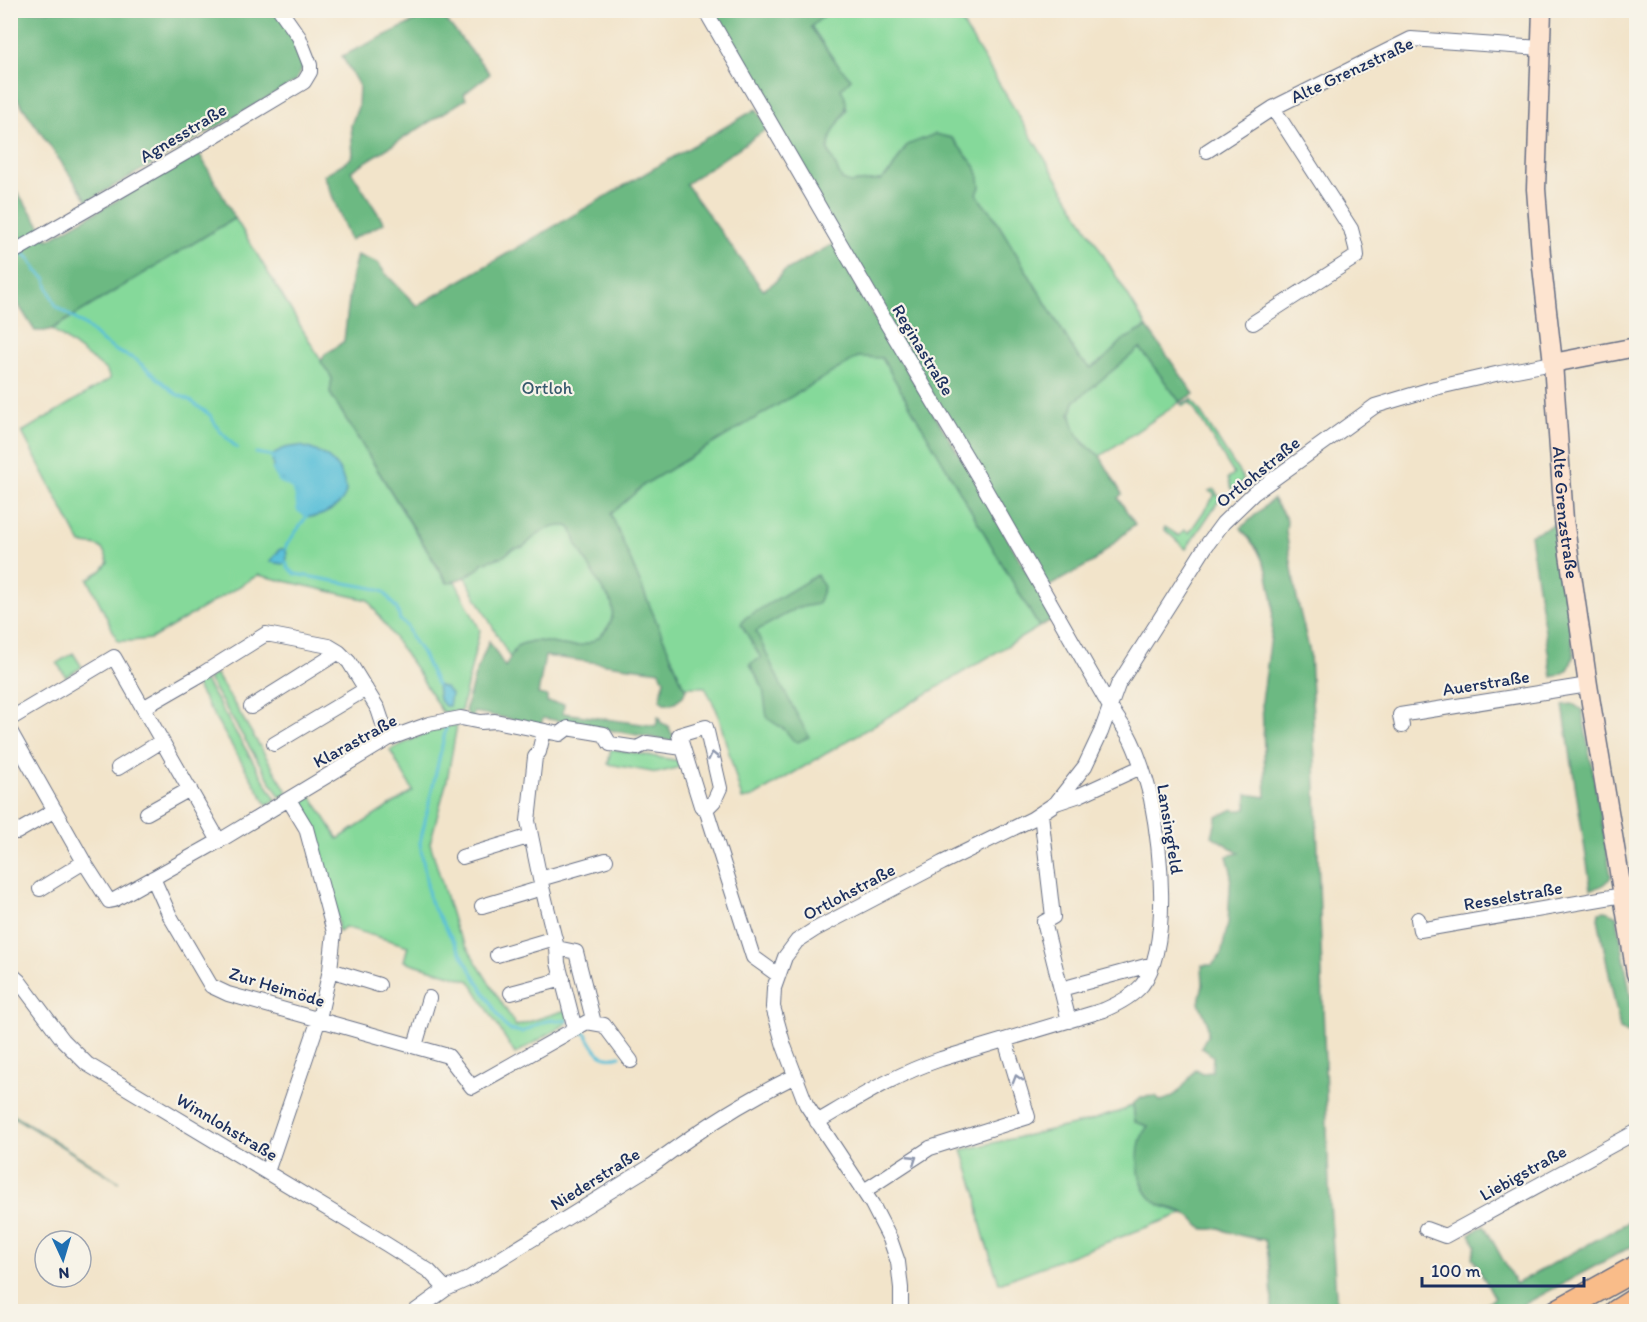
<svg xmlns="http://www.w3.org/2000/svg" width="1647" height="1322" font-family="Itim,sans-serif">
  <rect width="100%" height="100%" fill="#f7f3e8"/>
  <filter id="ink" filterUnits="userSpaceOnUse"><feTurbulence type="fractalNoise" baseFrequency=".0167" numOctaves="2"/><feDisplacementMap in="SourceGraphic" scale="12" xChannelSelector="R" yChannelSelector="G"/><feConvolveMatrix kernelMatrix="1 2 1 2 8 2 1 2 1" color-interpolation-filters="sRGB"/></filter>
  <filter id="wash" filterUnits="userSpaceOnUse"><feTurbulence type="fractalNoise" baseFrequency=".008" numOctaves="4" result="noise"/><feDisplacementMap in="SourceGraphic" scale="24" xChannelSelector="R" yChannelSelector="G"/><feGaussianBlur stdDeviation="1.35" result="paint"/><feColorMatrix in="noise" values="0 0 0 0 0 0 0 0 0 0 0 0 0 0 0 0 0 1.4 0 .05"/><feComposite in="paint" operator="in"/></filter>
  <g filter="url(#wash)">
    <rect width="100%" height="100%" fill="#f2e4ca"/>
    <path fill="#85d99a" stroke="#50847c" stroke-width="1.5" d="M829,11H955L1147,327L1123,340L1104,359L1090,368L1078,357L990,210L983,204L977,194L980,187L907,145L891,171L881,180L850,183L842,180L828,150L832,133L847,110L840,89L851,79L834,60L811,26Z
      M235,218L332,378L330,393L447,583L455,581L480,630L461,711L442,712L419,674L368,600L258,575L151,639L130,641H118L88,579L101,571L108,562C103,544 98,545 81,544L22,432L110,379L107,371L52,329Z
      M1140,348L1180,402L1100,456C1080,441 1065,429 1074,402Z
      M857,357H882L1039,627L753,797L742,799L717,711L705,687H684L611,514L645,484Z
      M1192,399L1244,480L1232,490L1228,478L1234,474L1190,402L1183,406L1181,404Z
      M1214,489L1220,499L1186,549L1164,529L1165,527L1179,536L1184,530L1189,533L1215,495L1209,491Z
      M553,526H568L572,530L576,543L604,592C612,600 614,607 612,618C610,626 605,632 599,637C577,654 559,642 535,641C529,641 522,644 517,646L510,658L465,577L479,568L482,563L504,556L512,549L523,547L539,533Z
      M73,653L82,667L66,677L57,663Z
      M216,674L288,793L280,797L208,679Z
      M198,680L200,683L205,681L276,800L267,805L194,682Z
      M457,725L447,780L430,843L456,930L516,1026L566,1010L568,1017L566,1024L515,1054L470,981L404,961L408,946L345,927L338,932V922L325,869L323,863L321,861L301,810L303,801L310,794L338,839L413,791L390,750C412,740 433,728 457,725Z
      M611,749L680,761L681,767L657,773L608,764Z
      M1133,1104L1135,1122L1149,1126L1140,1177L1150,1197L1164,1207L1184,1213L999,1283L985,1240L980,1222L977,1195L962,1150L1086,1122L1124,1110Z
      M11,1112L19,1118L119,1182L11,1115Z"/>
    <path fill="#6cb982" stroke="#447470" stroke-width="1.5" d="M10,11H284L308,57L296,81L88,201L11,90Z
      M436,11L448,15H454L446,20L490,74L464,94L466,99L351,171L384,223L350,240L324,175L349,160L353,155L351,125L358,107L359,86L342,56Z
      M707,11H829L811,27L834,60L851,79L841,89C852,108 843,114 834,130C831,136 829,143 828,150L842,180L850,183L881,180L891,171L907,145L935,134L952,138L975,166L979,177L980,187L977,194L983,204L990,210L1078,357L1091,368L1104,359L1123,340L1147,327L1194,394L1180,402L1140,348L1074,402L1070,415L1077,435L1084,444L1100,456L1122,494L1118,498L1135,524L1093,562L1044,589Z
      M756,109L768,128L686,184L763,290L775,282L783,272L833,244L880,327L975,480L1053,619L1039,627L882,358L858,357L645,484L611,514L684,687L686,689L683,696L672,704L664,703L660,700L664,680L660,671L545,656L538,694L547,696V702L564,704L563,713L656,726L658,717L660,718V722L668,726L676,742L543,718L541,725L474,712L472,719L465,711L475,675L489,641L505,667L517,646C522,644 529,641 535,641C559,642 577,654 599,637C605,632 610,626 612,618C614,607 612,600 604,592L576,543L572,530L568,526H553L539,533L523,547L512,549L504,556L482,563L479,568L465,577L448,583L330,393L332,378L321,362L325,354L332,350L344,341L352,274L357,255L378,263L385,273L417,306Z
      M199,153L235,218L52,329L45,331H35L11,293L10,182L42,228L48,240Z
      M1273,499L1287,520L1286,531L1297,599L1310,653L1315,762L1329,1187L1337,1311H1272C1272,1287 1271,1264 1265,1240C1252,1238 1231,1235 1220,1228C1191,1233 1203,1222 1184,1213C1172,1206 1161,1210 1150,1197C1135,1180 1134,1142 1148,1126L1135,1122L1133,1104L1141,1097L1156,1096L1160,1101C1179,1097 1185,1084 1196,1069L1203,1073L1212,1072L1213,1056L1201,1047L1208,1034L1207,1022L1199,1003L1203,984L1202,965H1212L1221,955L1228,923L1231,871L1227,856L1239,853L1212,836L1217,817L1233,809L1237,811L1246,809L1247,794L1266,797L1262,702L1272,629L1273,601L1267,570L1257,549L1241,528Z
      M1555,524L1574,653C1570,669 1569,673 1552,677L1530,535Z
      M817,575L824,587L818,604L797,608L756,631L781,685L809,737L798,742L793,740L785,730L767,718L763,688L750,664L761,658L741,624L745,618Z
      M1573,704L1582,710L1611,876C1607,885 1600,887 1591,889L1563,705Z
      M1606,911L1617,916L1636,1028L1634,1032L1627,1033L1620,1029L1598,918L1599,912Z
      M1636,1218V1244L1512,1311H1471L1495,1298L1472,1257L1476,1246L1470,1234L1484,1225L1516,1284Z"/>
    <path fill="#5ac0d8" stroke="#3a789b" stroke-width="1.5" d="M300,446C321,451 339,460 344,482C345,484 346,490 346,491C345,505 319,520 306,516C304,515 300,512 298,510C297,505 298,496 295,491C287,476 270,486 273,456C280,447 290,447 300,446Z
      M280,549H286L287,557L286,562L283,564L270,562Z
      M437,685L446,688L451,694L449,706H445L439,699Z"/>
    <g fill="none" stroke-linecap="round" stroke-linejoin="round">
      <path stroke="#5ac0d8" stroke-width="3" d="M10,234L16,238L18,243
        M23,253L30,259L37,271L46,279L48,288L56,306L87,327L103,342L118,352L135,359L176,394L188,399L210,415L219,430L237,448
        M256,453L273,456L272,459
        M273,469L280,481C297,487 296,494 298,510L307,516L286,546V549
        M286,562L288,568L295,574L373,588L384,592L397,609L400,620L407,626L411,637L422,653L437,685
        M446,728L420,843L430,902L504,1025L510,1030L522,1032C542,1023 544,1018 568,1021
        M581,1032L586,1034C595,1049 599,1062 620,1056"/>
    </g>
  </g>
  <g filter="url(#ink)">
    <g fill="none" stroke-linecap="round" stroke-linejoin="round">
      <defs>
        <path id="street" d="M705,10L887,324L979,478L1110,707C1116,716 1122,725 1128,734C1137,750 1147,781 1151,799C1160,844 1172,947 1142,985C1132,997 1118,1004 1104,1010L941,1059C896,1074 858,1098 817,1122
          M1207,151L1273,108
          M10,254L199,145L304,82L310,72V65L299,37L280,10
          M1253,323L1357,256L1356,248L1351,229L1273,108L1411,39L1541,48
          M251,707L339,652
          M143,708L202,674L266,634L329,646L339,652L349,662L378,709L388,739
          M10,719L114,657L219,841
          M1402,726L1400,715L1588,685
          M10,731L84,862L109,901L114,900L219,841L388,739L429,724L461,718L481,722L495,721L560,734L568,728L604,734L610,744L637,748L647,743L683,748
          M544,731L539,752L535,757L528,821L540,879L557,948L558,963L573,1021L577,1028
          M274,744L366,689
          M118,768L162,741
          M1056,803L1080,795L1141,767
          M706,809L714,801L720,788L706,727L679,735L701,806L706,809L753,957L778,975
          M147,813L190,789
          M1041,814L1053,917L1044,922L1069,1021
          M17,832L55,810
          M462,857L531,836
          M153,878L170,916L211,986L228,994L448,1056L472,1087L587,1022L604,1025L631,1061
          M540,879L606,860
          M40,889L84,862
          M482,906L542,888
          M1418,919L1420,930L1623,895
          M557,948L576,952L594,1023
          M497,955L555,938
          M330,970L379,985
          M10,973L19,981L63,1040L87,1064L386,1244L429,1271L446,1289
          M1061,989L1153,964
          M511,993L563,979
          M415,1046L429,998
          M267,1172L319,1019L330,970L334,932L306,828L289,800
          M864,1191L930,1148L1028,1117L1005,1040
          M1426,1229L1445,1236L1636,1132
          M414,1312L446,1289L466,1280L651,1166C696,1132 744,1101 795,1076
          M901,1312V1288L898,1262L890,1239L872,1204L806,1104L784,1046L773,1007L774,988L785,957L797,941L814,930L942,863L1032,819L1056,803L1085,766L1101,732L1118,685L1172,600L1206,546L1223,523L1254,493L1375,406L1435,388L1500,373L1553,363"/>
        <g id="secondary">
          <path id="s1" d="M1542,10L1536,189L1542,267L1553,363L1564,520L1588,685L1636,974"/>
          <path d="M1553,363L1636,347"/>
        </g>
        <path id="highway" d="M1557,1312L1636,1268
          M1617,1312L1636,1300"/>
      </defs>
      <use href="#street" stroke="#666e84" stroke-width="16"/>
      <use href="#secondary" stroke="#666e84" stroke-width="21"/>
      <use href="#highway" stroke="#666e84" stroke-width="27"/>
      <use href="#street" stroke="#fff" stroke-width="14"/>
      <use href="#secondary" stroke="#fde4d0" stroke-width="18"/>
      <use href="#highway" stroke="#f9bc89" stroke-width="24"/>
    </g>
    <defs><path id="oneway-chevron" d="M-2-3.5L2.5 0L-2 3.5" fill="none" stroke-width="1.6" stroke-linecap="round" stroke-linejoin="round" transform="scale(1.5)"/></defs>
    <g stroke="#8d97ae">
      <use href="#oneway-chevron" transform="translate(713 756) rotate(-103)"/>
      <use href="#oneway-chevron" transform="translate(1017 1079) rotate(-107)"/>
      <use href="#oneway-chevron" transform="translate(913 1159) rotate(-33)"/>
    </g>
  </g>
  <g text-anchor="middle" stroke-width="4.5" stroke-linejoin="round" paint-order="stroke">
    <g font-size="18" fill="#1b2f5e" stroke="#f7f3e8">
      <text transform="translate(1352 70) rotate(-25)" y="6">Alte Grenzstraße</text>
      <text transform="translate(183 133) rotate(-31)" y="6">Agnesstraße</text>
      <text transform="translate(923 350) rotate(59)" y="6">Reginastraße</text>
      <text transform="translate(1258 472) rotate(-39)" y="6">Ortlohstraße</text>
      <text dy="6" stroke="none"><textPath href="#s1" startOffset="504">Alte Grenzstraße</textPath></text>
      <text transform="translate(1486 683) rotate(-9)" y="6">Auerstraße</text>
      <text transform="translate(355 741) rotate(-29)" y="6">Klarastraße</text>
      <text transform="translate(1170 829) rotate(81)" y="6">Lansingfeld</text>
      <text transform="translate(849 892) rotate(-28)" y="6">Ortlohstraße</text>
      <text transform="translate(1513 896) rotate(-10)" y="6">Resselstraße</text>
      <text transform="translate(277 987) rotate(17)" y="6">Zur Heimöde</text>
      <text transform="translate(227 1127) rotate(31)" y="6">Winnlohstraße</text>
      <text transform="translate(1523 1173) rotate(-29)" y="6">Liebigstraße</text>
      <text transform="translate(595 1179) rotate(-32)" y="6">Niederstraße</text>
    </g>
    <g font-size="18" fill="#365a6d" stroke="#f7f3e8">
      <text x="547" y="394">Ortloh</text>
    </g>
  </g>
  <rect width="1647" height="1322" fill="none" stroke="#f7f3e8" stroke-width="36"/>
  <g transform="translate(63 1259) rotate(176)"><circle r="28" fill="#f7f3e8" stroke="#9fa5b1" stroke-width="1.5"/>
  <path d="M0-4.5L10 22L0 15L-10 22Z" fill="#1f6fb2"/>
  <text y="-9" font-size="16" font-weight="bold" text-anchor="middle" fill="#1b2f5e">N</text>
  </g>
  <path d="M1422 1277v9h162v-9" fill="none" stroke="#1b2f5e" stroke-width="3"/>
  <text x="1431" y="1277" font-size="18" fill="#1b2f5e" stroke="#f7f3e8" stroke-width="4.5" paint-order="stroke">100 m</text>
</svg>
